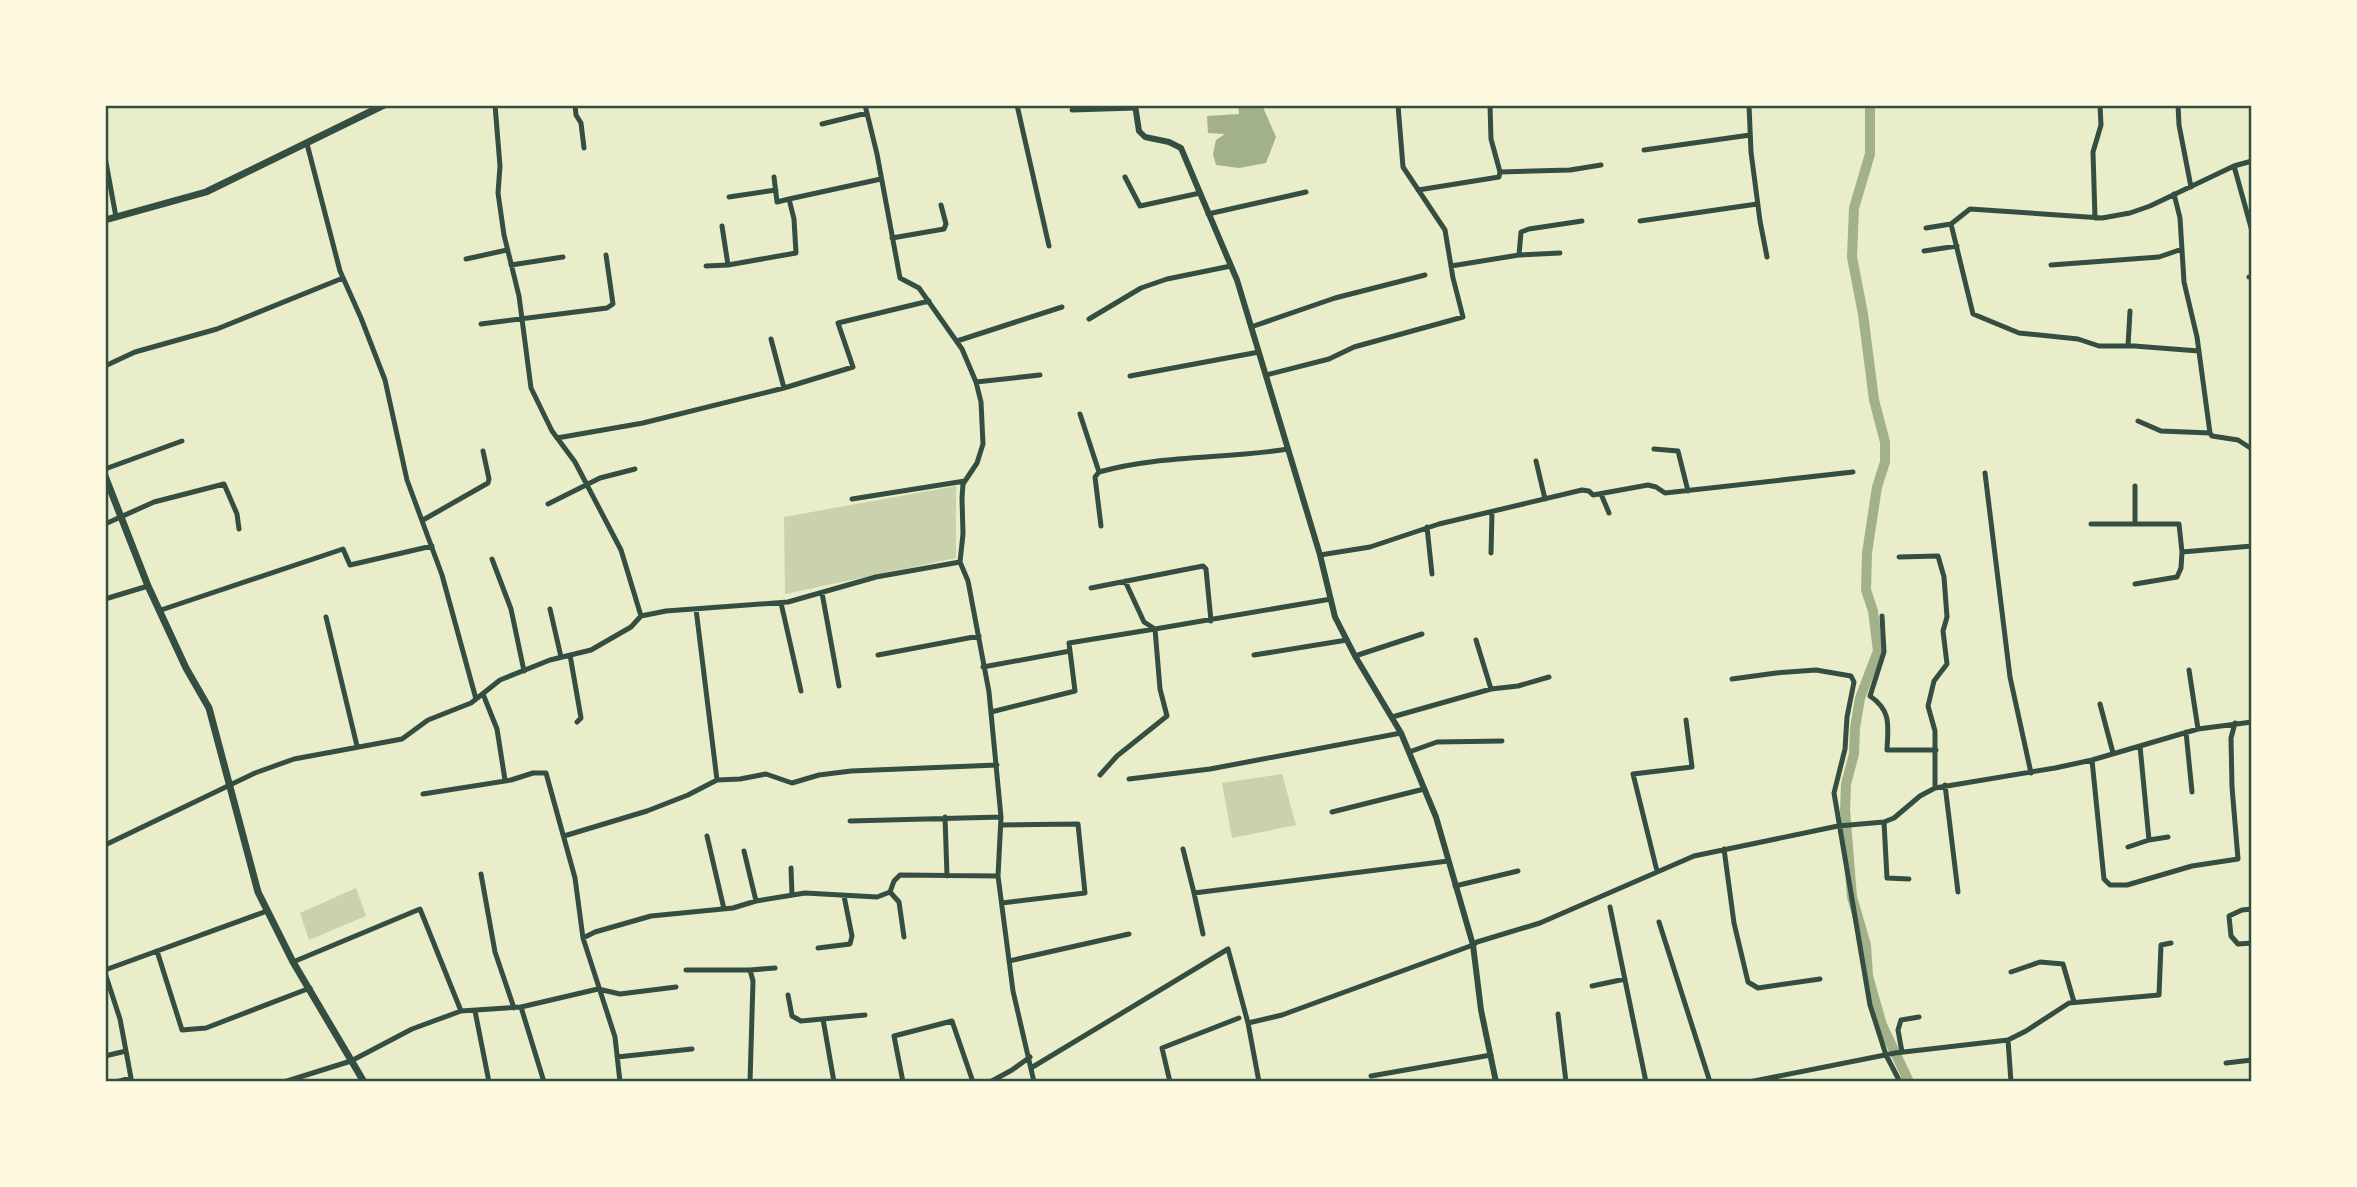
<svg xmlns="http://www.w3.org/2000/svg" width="2357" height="1187" font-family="Jost,sans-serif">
  <rect width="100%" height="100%" fill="#e9edc9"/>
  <path fill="#cad2ad" d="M956,486V558L785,594L784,517Z
    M1282,774L1296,825L1232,838L1222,783Z
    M356,888L366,916L309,940L300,913Z"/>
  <path fill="#a3b18a" d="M1238,105H1262L1276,137L1266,163L1239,168L1216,165L1213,154L1216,140L1225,134L1208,133L1207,116L1239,114Z"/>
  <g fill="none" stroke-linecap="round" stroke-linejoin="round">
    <path stroke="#a3b18a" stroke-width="10" d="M1870,105V154L1854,208L1852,257L1863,314L1874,400L1885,442V462L1877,487L1867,553L1866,590L1873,611L1878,651L1860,698L1855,728L1854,754L1846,784L1845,810L1852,897L1866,945L1868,976L1882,1025L1909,1082"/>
    <path stroke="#344e41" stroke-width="5" d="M495,105L500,166L498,193L504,235L519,296L531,388L552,431L575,462L621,550L641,616
      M575,105L576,115L581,123L584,148
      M865,105L877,154L900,278L919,288L962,349L976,382L981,402L983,444L977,463L963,484L962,498L963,534L960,562L968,581L989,692L1001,817L998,876L1013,991L1034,1082
      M1017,105L1049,246
      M1749,105L1751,152L1760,221L1767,257
      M2178,105L2179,125L2191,187
      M1072,110L1135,108
      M822,124L867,113
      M307,144L340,271L361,318L385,380L407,480L442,575L476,699
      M1644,150L1750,135
      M105,157L116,217
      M2234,166L2252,231
      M1500,172L1570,170L1601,165
      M774,177L777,202L789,199
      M1125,177L1140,206L1200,193
      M1418,190L1499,177L1500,172L1491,139L1490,105
      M2174,194L2180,218L2184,282L2197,337L2210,433L2212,436L2238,440L2252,449
      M729,197L776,190
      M1208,214L1306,192
      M2095,218L2093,152L2101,125L2100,105
      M1640,221L1757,204
      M722,226L728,265
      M1926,228L1951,224
      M892,238L944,229L946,224L941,205
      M1924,251L1957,246
      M1519,255L1521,232L1529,229L1582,221
      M466,259L507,250
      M511,265L563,257
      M2051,265L2159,257L2182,249
      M706,266L728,265L796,253L794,219L789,199L881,179
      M1451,266L1519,255L1560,253
      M2249,277H2252
      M1089,319L1141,288L1167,279L1231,266
      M481,324L607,308L613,304L606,255
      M1251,327L1335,298L1425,275
      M771,339L784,388L853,367L838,323L929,301
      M957,341L1062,307
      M2128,346L2130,311
      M2199,351L2134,346H2099L2078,339L2019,333L1973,314L1951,224L1970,209L2102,218L2130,213L2150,206L2234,166L2252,161
      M105,366L135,352L217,329L343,278
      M1266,375L1329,359L1354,347L1463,317L1453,278L1445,230L1403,167L1398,105
      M1130,376L1259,352
      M976,382L1040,375
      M1080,414L1099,472
      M2138,421L2161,431L2210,433
      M557,438L643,423L784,388
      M1654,449L1678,451L1688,491
      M1536,461L1545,499
      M105,469L182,441
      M1985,473L2010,677L2031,773
      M1601,494L1609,513
      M852,499L965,481
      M548,504L600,478L635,469
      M423,520L488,483L489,479L483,451
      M105,524L154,502L224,484L237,514L239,529
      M2091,524H2179L2182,552
      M2135,524V486
      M1101,526L1095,477L1099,472C1158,455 1226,459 1288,449
      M1427,527L1432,574
      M1491,553L1492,512
      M1320,555L1370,547L1439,524L1582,490L1589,491L1593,495L1648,485L1656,487L1665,493L1853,472
      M1899,557L1938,556L1944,577L1947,617L1943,631L1947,664L1934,681L1928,706L1935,731V788
      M492,559L511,609L524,671
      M1125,581L1144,622L1155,629
      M2135,584L2177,577L2181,568L2182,552L2252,546
      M1091,588L1203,566L1206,569L1211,621
      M822,593L839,686
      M105,599L148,586
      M781,603L801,691
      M550,609L561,657
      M696,609L717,780
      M161,610L343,549L350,565L432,546
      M1882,616L1884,652L1870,696C1892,711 1888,726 1887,750H1936
      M326,617L357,746
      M1476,640L1491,689
      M570,655L581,718L577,722
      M878,655L979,636
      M1254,655L1347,640
      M1355,656L1422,634
      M983,667L1070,651
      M2189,670L2198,729
      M1732,679L1776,673L1816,670L1851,676L1854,682L1847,717L1845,749L1834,793L1870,1005L1886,1055L1900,1082
      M483,694L497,729L505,780
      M2100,704L2113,753
      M991,712L1075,691L1069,643L1155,629
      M1392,717L1491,689L1518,686L1549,677
      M2186,732L2192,792
      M2140,746L2149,840
      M1409,752L1437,742L1502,741
      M2092,760L2104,879L2110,885H2127L2192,866L2238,859L2232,787L2231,738L2235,723
      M1100,775L1117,756L1167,716L1160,689L1155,629L1331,599
      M1129,779L1210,769L1401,733
      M1945,785L1958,892
      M423,794L511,780L533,773H546L575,878L583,938L615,1037L620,1082
      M1332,812L1424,789
      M945,817L947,876
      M850,821L1001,817
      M1884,822L1887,878L1909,879
      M1001,825L1078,824L1085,893L1002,903
      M564,836L647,811L688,795L717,780L740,779L766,774L792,783L819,775L851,771L997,765
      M707,836L724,909
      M105,845L255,773L294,759L402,739L428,720L471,703L500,680L550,660L591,650L631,627L641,616L666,611L788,602L876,577L960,562
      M2128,847L2149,840L2168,837
      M1183,849L1194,893
      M1724,849L1734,923L1748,982L1758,988L1820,979
      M744,851L756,901
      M791,868L792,895
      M1657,871L1633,774L1692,767L1686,720
      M481,874L495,952L514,1008
      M1455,886L1518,871
      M890,892L899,902L904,937
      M1610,907L1646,1082
      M2252,909L2242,910L2229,916L2231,936L2238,944L2252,943
      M1659,922L1710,1082
      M1203,934L1194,893L1448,861
      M583,938L595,932L651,916L733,908L756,901L805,893L877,897L890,892L894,881L900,875L998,876
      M818,948L850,944L852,936L844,896
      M157,951L182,1030L206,1028L310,988
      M1009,961L1129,934
      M293,962L420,909L461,1011
      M105,970L267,911
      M686,970H750L753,981L750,1082
      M750,970L775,968
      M2011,972L2040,962L2063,964L2074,1002
      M105,973L120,1019L126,1051L105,1056
      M1592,986L1625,979
      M788,995L792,1016L801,1021L865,1015
      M521,1007L544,1082
      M475,1011L489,1082
      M1558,1014L1566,1082
      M823,1019L834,1082
      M2008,1040L2011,1082
      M1902,1052L1898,1030L1901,1020L1919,1017
      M617,1057L692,1049
      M2226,1063L2252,1060
      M1031,1068L1228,949L1248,1023
      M1371,1076L1491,1055
      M116,1082L131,1078L126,1051
      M284,1082L351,1061L412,1029L461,1011L521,1007L598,989L620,994L676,987
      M903,1082L894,1036L952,1021L973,1082
      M990,1082L1012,1070L1030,1057
      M1170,1082L1162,1048L1239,1018
      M1259,1082L1248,1023L1282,1015L1473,945L1477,942L1540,923L1694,856L1838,826L1884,822L1894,818L1920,796L1935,788L2055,768L2092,760L2198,729L2252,722
      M1749,1082L1895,1053L2008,1040L2026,1031L2069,1003L2159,995L2161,945L2171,943"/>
    <path stroke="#344e41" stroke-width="6" d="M1135,105L1139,131L1145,137L1169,142L1181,148L1200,193L1237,280L1320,555L1335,617L1355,656L1401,733L1436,817L1473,945L1481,1010L1496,1082"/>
    <path stroke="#344e41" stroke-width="7" d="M105,220L206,192L384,105
      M105,476L148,586L186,668L209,708L258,892L293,962L364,1082"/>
  </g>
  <rect width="2357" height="1187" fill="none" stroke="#fefae0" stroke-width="214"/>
  <rect x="107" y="107" width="2143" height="973" fill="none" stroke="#344e41" stroke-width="2.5"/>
</svg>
